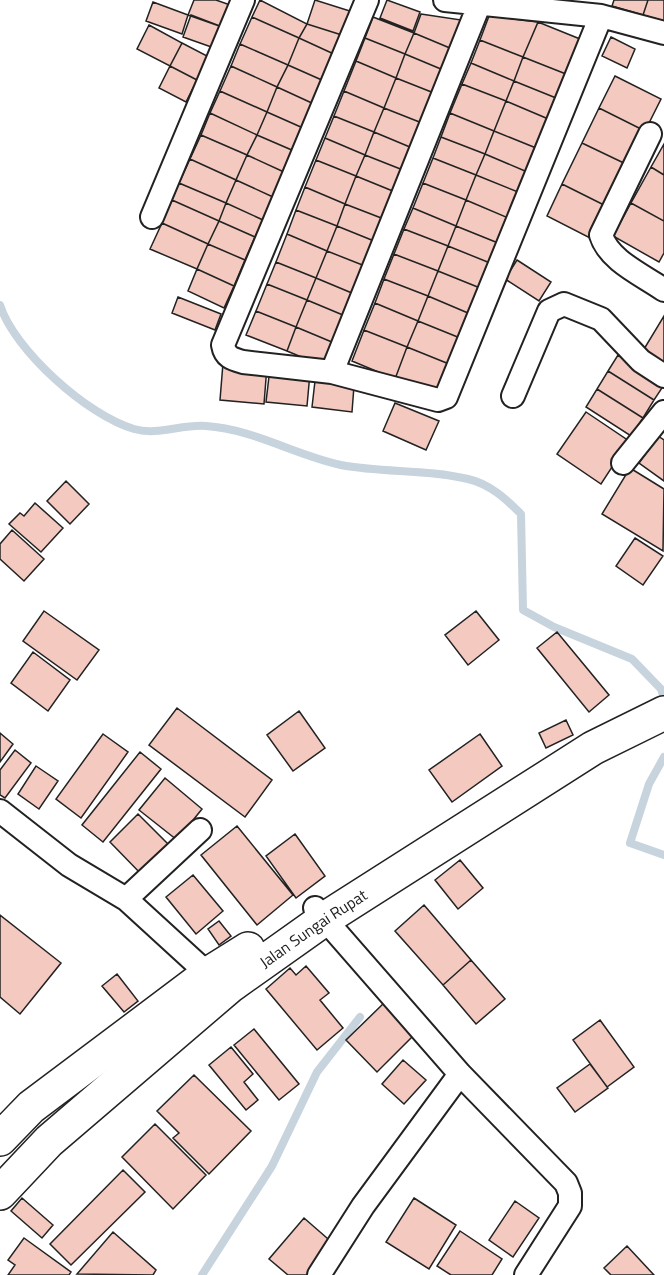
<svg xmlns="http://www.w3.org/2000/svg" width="664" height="1275" font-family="'Titillium Web',sans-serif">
  <rect width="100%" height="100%" fill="#fff"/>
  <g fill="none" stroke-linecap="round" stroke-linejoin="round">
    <path stroke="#c7d3dd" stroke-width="8" d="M0,305C14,350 88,416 134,429C158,436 181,424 206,426C253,429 295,455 341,465C383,473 427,469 468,479C490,484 506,499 521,514L523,610L554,627L632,659L661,689L664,698
      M664,757L649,784L630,843L664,855
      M202,1275L272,1166L317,1072L360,1017"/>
  </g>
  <path fill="#f3c9c0" stroke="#222" stroke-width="1.5" d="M194,0H216L233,6L225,28L188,15Z
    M260,0L307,24L299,38L252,17Z
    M315,0L353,12L345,36L307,24Z
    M387,0L420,12L413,31L380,18Z
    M614,0H648L643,15L612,6Z
    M648,0H664V21L643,15Z
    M153,2L188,15L182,34L146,21Z
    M421,14L468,21L457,51L414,33Z
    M191,15L225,28L217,49L183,37Z
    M489,16L538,22L523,57L480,40Z
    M252,17L299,38L288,65L240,44Z
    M373,17L414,33L405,54L365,38Z
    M538,22L585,41L571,76L523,57Z
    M307,24L345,36L336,55L299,38Z
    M149,25L182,43L170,66L137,49Z
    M414,33L457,51L448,72L405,54Z
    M611,37L635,49L627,68L602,56Z
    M299,38L336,55L324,81L288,65Z
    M365,38L405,54L396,78L356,61Z
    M480,40L523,57L514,81L471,63Z
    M182,43L209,57L197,80L170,66Z
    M240,44L288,65L277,87L231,66Z
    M405,54L448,72L439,95L396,78Z
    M523,57L571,76L561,100L514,81Z
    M356,61L396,78L384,108L344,91Z
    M471,63L514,81L506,101L462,84Z
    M288,65L324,81L314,104L277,87Z
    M170,66L197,80L186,102L159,88Z
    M231,66L277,87L267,112L220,91Z
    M615,76L661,99L645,131L599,108Z
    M396,78L439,95L427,125L384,108Z
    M514,81L561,100L553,121L506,101Z
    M462,84L506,101L494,131L450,113Z
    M277,87L314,104L303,128L267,112Z
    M220,91L267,112L257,135L210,113Z
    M344,91L384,108L374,132L334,116Z
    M506,101L553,121L541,150L494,131Z
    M384,108L427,125L417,150L374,132Z
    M599,108L645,131L628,165L582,143Z
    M267,112L303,128L294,151L257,135Z
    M210,113L257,135L247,155L201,135Z
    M450,113L494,131L485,154L441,137Z
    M334,116L374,132L365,155L325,138Z
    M494,131L541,150L532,174L485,154Z
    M374,132L417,150L408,172L365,155Z
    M201,135L247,155L236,180L190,159Z
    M257,135L294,151L284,172L247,155Z
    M441,137L485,154L476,175L433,158Z
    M325,138L365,155L356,176L316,160Z
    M582,143L628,165L608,207L562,184Z
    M664,144V175L651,167Z
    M485,154L532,174L523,194L476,175Z
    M247,155L284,172L273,197L236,180Z
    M365,155L408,172L400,194L356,176Z
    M433,158L476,175L466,200L423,183Z
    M190,159L236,180L226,203L179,183Z
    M316,160L356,176L345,204L305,187Z
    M651,167L664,175V221L631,203Z
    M476,175L523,194L513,220L466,200Z
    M356,176L400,194L389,221L345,204Z
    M236,180L273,197L263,220L226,203Z
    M179,183L226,203L219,221L172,200Z
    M423,183L466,200L456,226L413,208Z
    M562,184L608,207L592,239L547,216Z
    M305,187L345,204L337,226L296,210Z
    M172,200L219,221L208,244L162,223Z
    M466,200L513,220L503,245L456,226Z
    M226,203L263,220L255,237L219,221Z
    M631,203L664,221V253L659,262L613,236Z
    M345,204L389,221L379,243L337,226Z
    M413,208L456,226L448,246L404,229Z
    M296,210L337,226L327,251L287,234Z
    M219,221L255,237L245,260L208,244Z
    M162,223L208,244L197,269L150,249Z
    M337,226L379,243L370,268L327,251Z
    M456,226L503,245L495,265L448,246Z
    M404,229L448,246L438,271L394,254Z
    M287,234L327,251L316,278L276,262Z
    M208,244L245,260L234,286L197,269Z
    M448,246L495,265L485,290L438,271Z
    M327,251L370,268L359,296L316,278Z
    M394,254L438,271L428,296L384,279Z
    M517,260L551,282L539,301L505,279Z
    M276,262L316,278L307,300L267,284Z
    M197,269L234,286L224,308L188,291Z
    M438,271L485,290L475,316L428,296Z
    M316,278L359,296L350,318L307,300Z
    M384,279L428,296L418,321L375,303Z
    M267,284L307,300L296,327L256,311Z
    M428,296L475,316L465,340L418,321Z
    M178,297L221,314L215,330L172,313Z
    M307,300L350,318L339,345L296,327Z
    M375,303L418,321L407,347L364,330Z
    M256,311L296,327L287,351L246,335Z
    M664,316V369L641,354Z
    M418,321L465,340L454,366L407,347Z
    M296,327L339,345L330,369L287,351Z
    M364,330L407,347L395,379L352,361Z
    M407,347L454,366L442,398L395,379Z
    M618,355L664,385L654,400L608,371Z
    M223,363L267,366L264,404L220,400Z
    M270,368L310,373L307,406L266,402Z
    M608,371L654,400L643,418L597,389Z
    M315,381L354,386L352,412L312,407Z
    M597,389L643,418L631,436L586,407Z
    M395,403L439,421L426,450L383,431Z
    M586,412L629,441L601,484L557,454Z
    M658,436L664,440V481L639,463Z
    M630,468L664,489L663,551L602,514Z
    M66,481L89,504L70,524L47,501Z
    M35,503L63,528L41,552L9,524L20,513L24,516Z
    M12,530L44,559L24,581L0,559V544Z
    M635,538L663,556L643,585L616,566Z
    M44,611L99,650L77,680L23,641Z
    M476,611L499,640L468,665L445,635Z
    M557,632L609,695L589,712L537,648Z
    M33,652L70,680L48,711L11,683Z
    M177,708L272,780L245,817L149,745Z
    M299,711L325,748L293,771L267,735Z
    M566,720L573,735L546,748L539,733Z
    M0,733L13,744L0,762Z
    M103,734L128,752L81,818L56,799Z
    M480,734L502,766L452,802L429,770Z
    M15,750L31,763L5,798L0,795V770Z
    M140,752L161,769L103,842L82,825Z
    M36,766L58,781L39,809L18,794Z
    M165,778L202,809L177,840L139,810Z
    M138,814L171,847L143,876L110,842Z
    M237,826L293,895L257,925L201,855Z
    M295,834L325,876L296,898L266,856Z
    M460,860L483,888L458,909L435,880Z
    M193,875L223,911L196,934L166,897Z
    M424,905L471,960L443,985L395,931Z
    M0,915L61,963L20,1014L0,997Z
    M219,921L231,936L219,945L208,929Z
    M471,960L505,999L476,1024L443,985Z
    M306,966L329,993L320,1000L343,1028L317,1050L266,989L290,968L296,975Z
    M117,974L138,1001L124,1012L102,986Z
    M385,1002L416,1033L377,1072L346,1040Z
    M600,1020L634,1067L607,1087L573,1040Z
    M254,1029L299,1084L279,1100L234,1045Z
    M231,1047L253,1074L244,1082L258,1100L246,1110L209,1065Z
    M403,1060L426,1080L404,1104L382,1084Z
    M590,1064L608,1088L575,1112L557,1088Z
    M194,1075L251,1131L209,1174L173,1138L179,1133L157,1111Z
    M155,1124L206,1175L173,1209L122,1157Z
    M123,1170L145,1192L71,1265L50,1244Z
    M22,1198L53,1225L42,1238L11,1211Z
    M414,1198L456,1225L429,1269L386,1242Z
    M515,1201L539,1218L513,1257L489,1240Z
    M304,1218L335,1245L310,1275H288L269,1259Z
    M460,1231L502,1259L492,1275H451L437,1266Z
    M113,1232L156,1270L153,1275L77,1274Z
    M24,1238L71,1272L69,1275H8L15,1265L8,1260Z
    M627,1246L654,1275H611L604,1268Z"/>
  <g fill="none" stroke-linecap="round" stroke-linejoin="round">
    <defs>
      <path id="minor" d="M367,0L223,345C225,357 232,359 243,362L332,372L438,400L446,397L601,16
        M445,0L601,16L664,33
        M650,134L601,235C609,261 643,275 664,290
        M152,217L243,0
        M332,372L479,5
        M513,396L549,311L564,304L601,319L641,361L664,376
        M623,463L664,412
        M0,811L69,865L126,899L208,974L219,980
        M126,899L200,830
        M315,908L460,1074L566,1183L570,1193V1206L526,1275
        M319,1275L363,1206L460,1074"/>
      <g id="primary">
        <path d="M0,1139L31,1107L208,974L248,949"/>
        <path id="s1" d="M0,1193L49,1141L230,986L323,920L593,748L664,713"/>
      </g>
    </defs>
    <use href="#minor" stroke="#222" stroke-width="26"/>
    <use href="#primary" stroke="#222" stroke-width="36"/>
    <use href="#minor" stroke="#fff" stroke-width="22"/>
    <use href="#primary" stroke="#fff" stroke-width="33"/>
  </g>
  <g text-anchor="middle" stroke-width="4.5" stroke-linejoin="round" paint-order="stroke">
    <g font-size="16" fill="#222" stroke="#fff">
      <text dy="6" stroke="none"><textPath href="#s1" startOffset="411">Jalan Sungai Rupat</textPath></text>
    </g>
  </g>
</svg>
